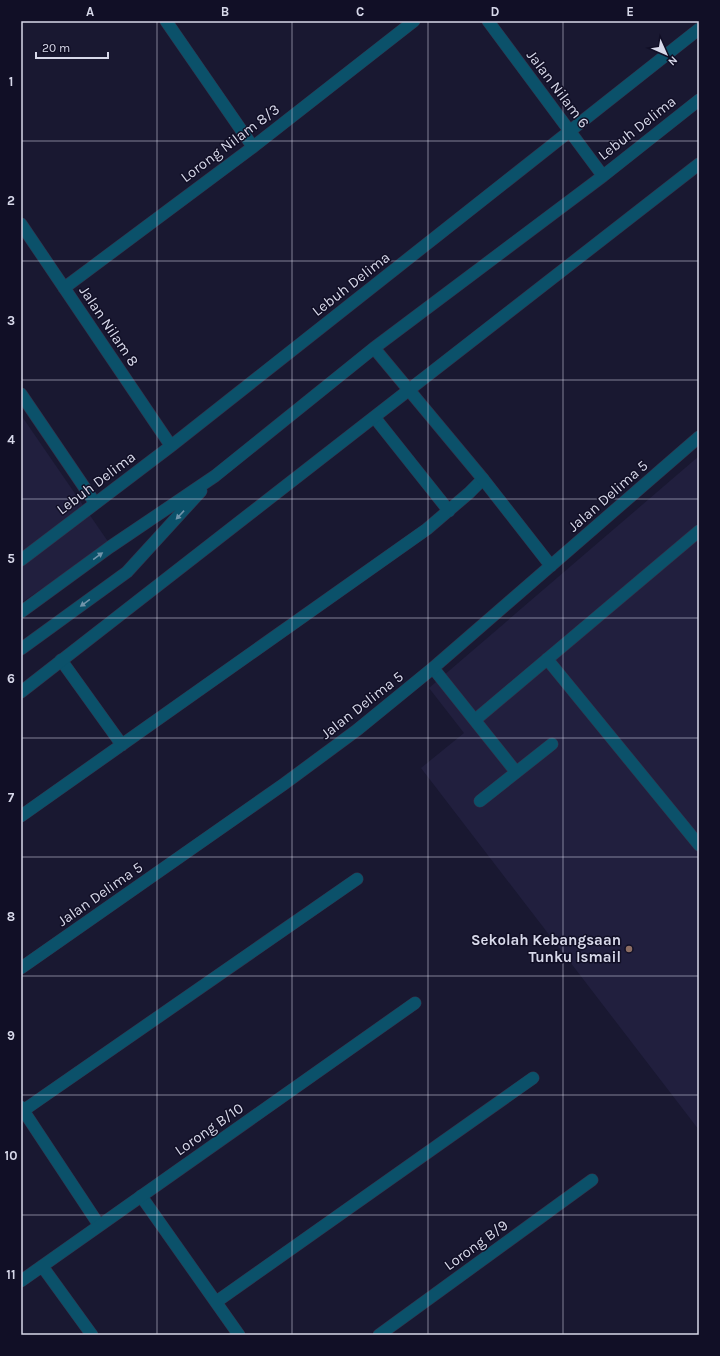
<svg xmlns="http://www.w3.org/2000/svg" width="720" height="1356" font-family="Karla,sans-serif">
  <rect width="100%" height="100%" fill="#191831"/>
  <path fill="#211f3e" d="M21,415L109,543L21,603Z
    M699,456V1130L421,768L464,733L429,688Z"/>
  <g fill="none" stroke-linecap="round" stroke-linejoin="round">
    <defs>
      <path id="service" d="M21,394L95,503
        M375,418L449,511
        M547,659L699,845
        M61,660L122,745
        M433,668L516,772
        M475,720L699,531
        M480,801L552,744
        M21,816L427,529L469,493L483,479
        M21,1107L99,1225
        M24,1110L357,879
        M141,1196L239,1335
        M216,1302L533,1078"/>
      <path id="minor" d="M166,21L253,147
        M488,21L603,176
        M21,224L171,446
        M64,288L253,147L414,21
        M374,348L483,479L551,566
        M21,560L171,446L699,29
        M21,612L110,547L215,476L374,348L603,176L699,100
        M21,649L127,572L201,491
        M21,692L699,164
        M21,968L284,784L357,730L433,668L699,437
        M42,1266L92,1335
        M21,1281L415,1003
        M379,1335L592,1180"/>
    </defs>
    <use href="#service" stroke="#34334b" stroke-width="13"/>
    <use href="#minor" stroke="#34334b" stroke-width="13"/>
    <use href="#service" stroke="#0b516a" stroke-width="12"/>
    <use href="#minor" stroke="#0b516a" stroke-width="12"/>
  </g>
  <defs><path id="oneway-solid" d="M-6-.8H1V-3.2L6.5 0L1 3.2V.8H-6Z"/></defs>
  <g fill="#7194aa">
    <use href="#oneway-solid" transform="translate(180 515) rotate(133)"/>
    <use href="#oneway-solid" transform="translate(98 556) rotate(-36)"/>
    <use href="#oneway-solid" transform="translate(85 603) rotate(144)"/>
  </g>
  <path fill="none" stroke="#d7d8e9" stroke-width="1" stroke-opacity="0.55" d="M157,21V1335M292,21V1335M428,21V1335M563,21V1335M21,141H699M21,261H699M21,380H699M21,499H699M21,618H699M21,738H699M21,857H699M21,976H699M21,1095H699M21,1215H699"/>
  <circle fill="#8d6e63" stroke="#110f26" stroke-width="1.5" cx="629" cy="949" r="4"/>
  <g text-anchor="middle" stroke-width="3" stroke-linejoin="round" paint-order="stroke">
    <g font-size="15" fill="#d7d8e9" stroke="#110f26">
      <text transform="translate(558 89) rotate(53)" y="5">Jalan Nilam 6</text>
      <text transform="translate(637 128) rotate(-38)" y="5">Lebuh Delima</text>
      <text transform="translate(230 143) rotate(-37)" y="5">Lorong Nilam 8/3</text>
      <text transform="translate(351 284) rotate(-38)" y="5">Lebuh Delima</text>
      <text transform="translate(109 326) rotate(56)" y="5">Jalan Nilam 8</text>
      <text transform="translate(96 483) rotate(-37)" y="5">Lebuh Delima</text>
      <text transform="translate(608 496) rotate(-41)" y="5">Jalan Delima 5</text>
      <text transform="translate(362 705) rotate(-38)" y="5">Jalan Delima 5</text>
      <text transform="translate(100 894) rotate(-35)" y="5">Jalan Delima 5</text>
      <text transform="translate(209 1129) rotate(-35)" y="5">Lorong B/10</text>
      <text transform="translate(476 1245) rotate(-36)" y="5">Lorong B/9</text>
    </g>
    <g font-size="15" font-weight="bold" fill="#d7d8e9" stroke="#110f26" text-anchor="end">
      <text x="621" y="945">Sekolah Kebangsaan<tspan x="621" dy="17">Tunku Ismail</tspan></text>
    </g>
  </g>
  <rect width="720" height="1356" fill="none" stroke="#110f26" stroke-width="44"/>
  <g transform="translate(666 54) rotate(135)" stroke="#110f26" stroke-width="3" paint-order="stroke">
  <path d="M0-3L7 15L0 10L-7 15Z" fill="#d7d8e9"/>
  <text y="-6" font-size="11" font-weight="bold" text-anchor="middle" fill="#d7d8e9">N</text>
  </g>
  <path d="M36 52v6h72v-6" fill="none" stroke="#d7d8e9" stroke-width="2"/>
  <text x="42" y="52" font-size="12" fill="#d7d8e9" stroke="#110f26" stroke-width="3" paint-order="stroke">20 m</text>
  <rect x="22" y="22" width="676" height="1312" fill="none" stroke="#d7d8e9" stroke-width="1.5"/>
  <g font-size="13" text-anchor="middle" font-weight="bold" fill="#d7d8e9">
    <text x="90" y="16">A</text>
    <text x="225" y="16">B</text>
    <text x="360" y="16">C</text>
    <text x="495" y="16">D</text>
    <text x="630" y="16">E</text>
    <text x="11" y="86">1</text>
    <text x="11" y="205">2</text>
    <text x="11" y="325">3</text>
    <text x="11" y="444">4</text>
    <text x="11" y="563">5</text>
    <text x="11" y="683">6</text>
    <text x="11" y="802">7</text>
    <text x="11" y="921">8</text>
    <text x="11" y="1040">9</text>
    <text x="11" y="1160">10</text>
    <text x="11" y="1279">11</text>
  </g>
</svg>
